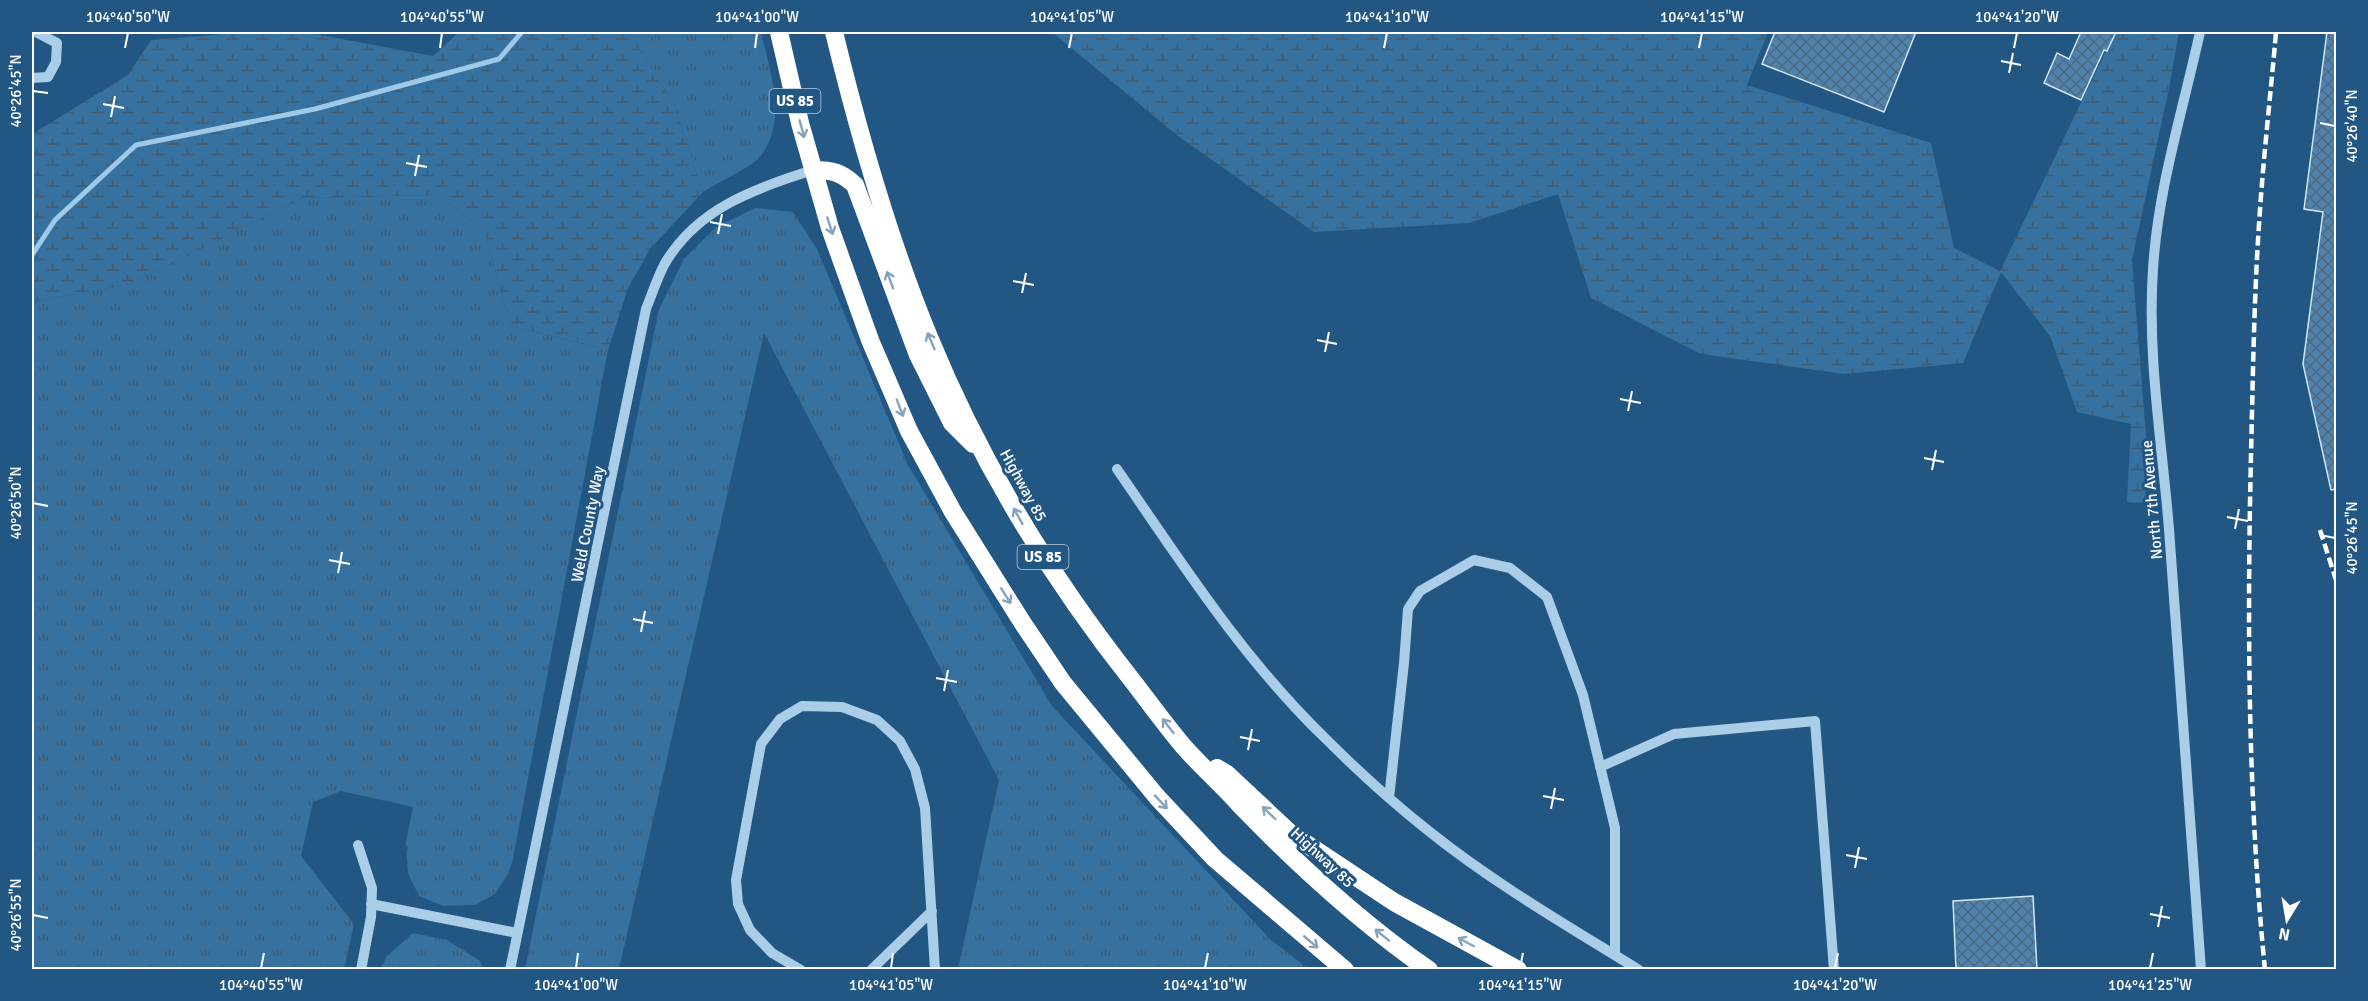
<svg xmlns="http://www.w3.org/2000/svg" width="2368" height="1001" font-family="Signika,sans-serif">
  <defs>
    <pattern id="grass-tufts" width="24" height="20" patternUnits="userSpaceOnUse" patternTransform="scale(1.5)"><rect width="24" height="20" fill="#3671a0"/><path d="M3 7l-1-3M5 7V3M7 7l1-3M15 17l-1-3M17 17v-4M19 17l1-3" fill="none" stroke="#435b6e"/></pattern>
    <pattern id="wetland-marsh" width="20" height="14" patternUnits="userSpaceOnUse" patternTransform="scale(1.5)"><rect width="20" height="14" fill="#3671a0"/><path d="M1 5h8M5 5V1M11 12h8M15 12V8" fill="none" stroke="#435b6e"/></pattern>
    <pattern id="building-cross-hatch" width="8" height="8" patternUnits="userSpaceOnUse" patternTransform="scale(1.5)"><rect width="8" height="8" fill="#4f83ad"/><path d="M0 0l8 8M0 8l8-8" fill="none" stroke="#4e6a81"/></pattern>
  </defs>
  <rect width="100%" height="100%" fill="#225783"/>
  <path fill="url(#grass-tufts)" d="M629,32H761C770,72 789,122 759,158C751,167 715,184 703,192L674,104Z
    M437,195L484,230L511,326L608,350L513,859L508,874L495,894L475,905L443,906L419,896L408,873L406,842L413,807L341,791L313,802L301,856L354,924L344,969L32,970V308L37,301L130,284L303,198Z
    M755,208L793,212L817,249L908,465L1052,706L1271,940L1309,969H958L999,780L764,333L619,969H525L659,309L684,259L716,227Z
    M413,933L447,940L480,961L483,969H381L387,956Z"/>
  <path fill="url(#wetland-marsh)" d="M249,32H304L433,56L459,32H629L674,104L703,192L650,249L628,288L608,350L511,326L484,230L437,195L303,198L130,284L37,301L32,308V134L128,75L151,40Z
    M1052,32H1768L1747,85L1931,143L1954,248L2000,271L2115,32H2179L2169,88L2132,260L2147,449L2145,503L2127,502L2131,424L2077,412L2050,336L2001,272L1963,363L1844,374L1701,354L1591,298L1558,194L1469,223L1314,232L1178,136Z"/>
  <g fill="none" stroke-linecap="round" stroke-linejoin="round">
    <path stroke="#9ec9e9" stroke-width="5" d="M32,255L55,220L136,145L315,109L499,59L522,32"/>
  </g>
  <path fill="url(#building-cross-hatch)" stroke="#cee5f6" stroke-width="1.5" d="M1775,32H1916L1884,112L1762,64Z
    M2081,32H2116L2107,51L2104,50L2081,100L2044,83L2057,53L2069,59Z
    M2327,32H2337V489L2331,490L2303,364L2323,212L2304,209Z
    M2033,896L2037,969H1956L1953,901Z"/>
  <g fill="none" stroke-linecap="round" stroke-linejoin="round">
    <path stroke="#aacde8" stroke-width="10" d="M2200,32C2183,110 2158,188 2153,269C2147,356 2162,442 2169,529C2180,676 2191,823 2201,970
      M32,78L48,77L56,62L57,43L36,32
      M1117,469C1181,562 1243,659 1325,738C1358,771 1393,803 1430,832C1495,884 1568,926 1639,970
      M1600,767L1674,734L1815,721L1834,970
      M1389,798L1404,663L1408,609L1420,591L1474,560L1510,568L1547,597L1583,695L1615,828V955
      M358,845L372,888L371,917L361,970
      M371,904L517,933
      M510,970L646,309C652,294 657,279 664,265C696,209 755,188 813,170
      M801,970L772,953L750,930L738,904L736,880L761,744L780,719L802,706L842,707L877,720L900,741L915,769L925,808L935,970
      M871,970L932,911"/>
    <path stroke="#fff" stroke-width="18" d="M779,32L800,123L830,228L870,340L909,431L953,512L1022,622L1063,683L1157,797L1215,859L1345,970
      M834,32C859,135 888,238 929,337C980,462 1051,578 1135,684C1151,705 1167,727 1184,747C1202,767 1222,785 1240,805C1298,865 1360,922 1429,970
      M813,170C832,170 841,172 855,185L918,355L952,423L973,444
      M1217,768L1227,774L1290,833L1394,902L1518,970"/>
    <path stroke="#fff" stroke-width="4.5" stroke-dasharray="10 4.5" stroke-linecap="butt" d="M2320,530L2336,580
      M2265,970C2248,799 2247,627 2251,455C2253,374 2254,292 2260,210C2264,151 2271,91 2276,32"/>
  </g>
  <defs><path id="oneway-shaft" d="M-6 0H5M1.5-3L5.5 0L1.5 3" fill="none" stroke-width="1.6" stroke-linecap="round" stroke-linejoin="round" transform="scale(1.5)"/></defs>
  <g stroke="#85a3bb">
    <use href="#oneway-shaft" transform="translate(802 129) rotate(74)"/>
    <use href="#oneway-shaft" transform="translate(830 226) rotate(72)"/>
    <use href="#oneway-shaft" transform="translate(890 280) rotate(-111)"/>
    <use href="#oneway-shaft" transform="translate(931 341) rotate(-113)"/>
    <use href="#oneway-shaft" transform="translate(900 408) rotate(69)"/>
    <use href="#oneway-shaft" transform="translate(1018 516) rotate(-119)"/>
    <use href="#oneway-shaft" transform="translate(1006 596) rotate(58)"/>
    <use href="#oneway-shaft" transform="translate(1168 726) rotate(-128)"/>
    <use href="#oneway-shaft" transform="translate(1161 802) rotate(47)"/>
    <use href="#oneway-shaft" transform="translate(1269 813) rotate(-136)"/>
    <use href="#oneway-shaft" transform="translate(1382 935) rotate(-141)"/>
    <use href="#oneway-shaft" transform="translate(1311 942) rotate(40)"/>
    <use href="#oneway-shaft" transform="translate(1466 942) rotate(-152)"/>
  </g>
  <path fill="none" stroke="#fff" stroke-width="2" d="M125,48L128,33M440,48L442,33M755,48L757,33M1069,48L1072,33M1384,48L1387,33M1699,48L1702,33M2014,48L2017,33M2001,61L2021,65M2009,73L2013,53M33,91L48,93M103,104L124,108M111,117L115,96M2320,123L2335,126M406,163L427,167M415,176L419,155M710,222L731,226M718,234L722,214M1013,281L1034,285M1022,293L1026,273M1317,340L1337,344M1325,352L1329,332M1620,399L1641,403M1628,411L1632,391M1924,458L1944,462M1932,470L1936,450M33,503L48,506M2227,517L2248,521M2235,529L2239,509M2320,535L2335,538M329,560L350,564M338,573L342,552M633,619L653,623M641,632L645,611M936,678L957,682M944,691L948,670M1240,737L1260,741M1248,750L1252,729M1543,796L1564,800M1551,809L1555,788M1846,855L1867,859M1855,868L1859,847M2150,914L2170,918M33,915L48,918M2158,927L2162,906M261,968L264,953M576,968L578,953M891,968L893,953M1205,968L1208,953M1520,968L1523,953M1835,968L1838,953M2150,968L2153,953"/>
  <g text-anchor="middle" stroke-width="6" stroke-linejoin="round" paint-order="stroke">
    <g fill="#225783" stroke="#bdcdda" stroke-width="1.5">
      <rect x="769.5" y="89" width="51" height="24" rx="4.5"/>
      <rect x="1017.5" y="545" width="51" height="24" rx="4.5"/>
    </g>
    <g font-size="15" font-weight="bold" fill="#fff">
      <text x="795" y="106">US 85</text>
      <text x="1043" y="562">US 85</text>
    </g>
    <g font-size="16" fill="#fff" stroke="#225783">
      <text transform="translate(1024 485) rotate(61)" y="6">Highway 85</text>
      <text transform="translate(2151 500) rotate(-95)" y="6">North 7th Avenue</text>
      <text transform="translate(587 524) rotate(-79)" y="6">Weld County Way</text>
      <text transform="translate(1323 857) rotate(43)" y="6">Highway 85</text>
    </g>
  </g>
  <rect width="2368" height="1001" fill="none" stroke="#225783" stroke-width="66"/>
  <g transform="translate(2287 920) rotate(191)" stroke="#225783" stroke-width="4.5" paint-order="stroke">
  <path d="M0-4.5L10 22L0 15L-10 22Z" fill="#ffffff"/>
  <text y="-9" font-size="16" font-weight="bold" text-anchor="middle" fill="#ffffff">N</text>
  </g>
  <rect x="33" y="33" width="2302" height="935" fill="none" stroke="#fff" stroke-width="2"/>
  <g font-size="15" text-anchor="middle" fill="#fff">
    <text x="128" y="22">104°40'50"W</text>
    <text x="442" y="22">104°40'55"W</text>
    <text x="757" y="22">104°41'00"W</text>
    <text x="1072" y="22">104°41'05"W</text>
    <text x="1387" y="22">104°41'10"W</text>
    <text x="1702" y="22">104°41'15"W</text>
    <text x="2017" y="22">104°41'20"W</text>
    <text transform="translate(16 91) rotate(-90)" y="5">40°26'45"N</text>
    <text transform="translate(2352 126) rotate(-90)" y="5">40°26'40"N</text>
    <text transform="translate(16 503) rotate(-90)" y="5">40°26'50"N</text>
    <text transform="translate(2352 538) rotate(-90)" y="5">40°26'45"N</text>
    <text transform="translate(16 915) rotate(-90)" y="5">40°26'55"N</text>
    <text x="261" y="990">104°40'55"W</text>
    <text x="576" y="990">104°41'00"W</text>
    <text x="891" y="990">104°41'05"W</text>
    <text x="1205" y="990">104°41'10"W</text>
    <text x="1520" y="990">104°41'15"W</text>
    <text x="1835" y="990">104°41'20"W</text>
    <text x="2150" y="990">104°41'25"W</text>
  </g>
</svg>
